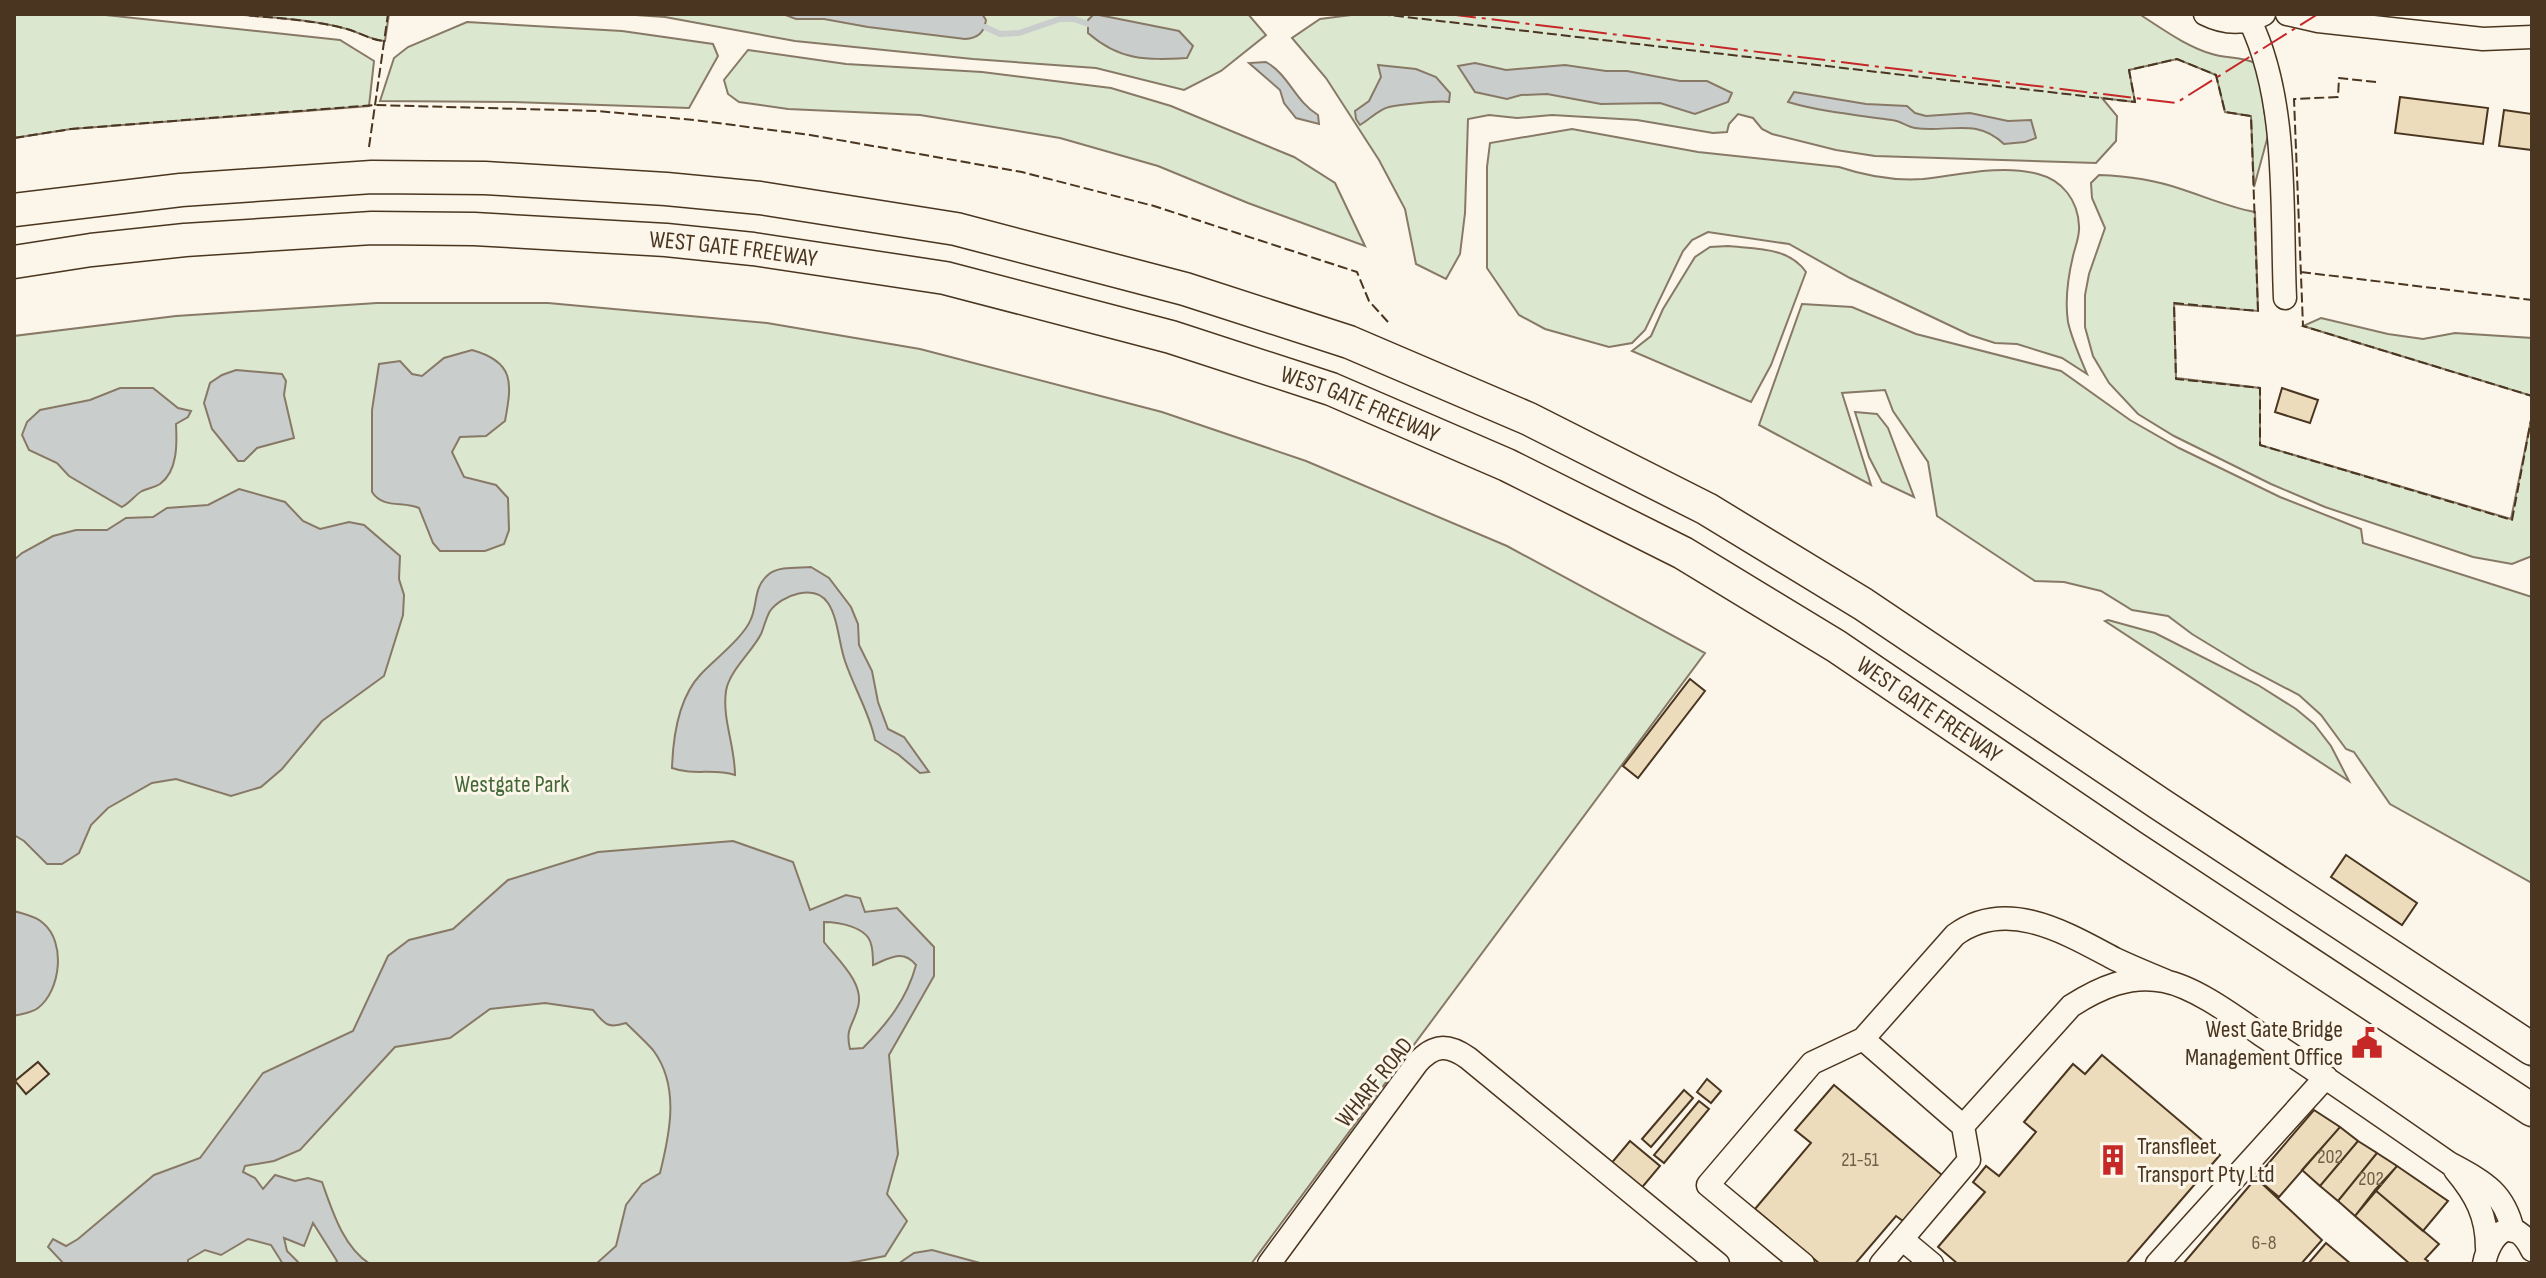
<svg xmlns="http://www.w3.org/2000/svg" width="2546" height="1278" font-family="'Sofia Sans Condensed',sans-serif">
  <rect width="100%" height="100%" fill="#fbf6e9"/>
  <path fill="#dce7d0" stroke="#887966" stroke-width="2" d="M14,14H96L340,40L374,61L369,106L71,129L14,138Z
    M235,14H389L385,41C369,40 358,31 343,28C308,19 271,18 235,14Z
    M621,14H1248L1266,35L1221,71L1184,90L1096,68L973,59L795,41L665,17Z
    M1359,14H2139C2163,29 2185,46 2212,54C2227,59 2241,56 2255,63L2264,90V111L2269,132L2254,187L2251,116L2225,112L2216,75L2177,59L2129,70L2135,102L2102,98L2117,116L2116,141L2096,163L1875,156L1836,150L1772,134L1762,129L1753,118L1738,114L1729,124L1727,132L1713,133L1637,120L1552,115L1517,118L1489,115L1468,119L1465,213L1460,254L1446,279L1416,264L1405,209L1379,160L1326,78L1292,38L1320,19Z
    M467,22L622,31L713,44L718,56L689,108L513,102L380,101L394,58L408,47Z
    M748,50L846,64L982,72L1111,88L1171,106L1294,157L1335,183L1365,246L1248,203L1158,166L1060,138L920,115L788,109L739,102L728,94L724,80Z
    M1572,129L1698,152L1839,167C1866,176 1894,181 1923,179C1959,175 2001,164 2038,174C2062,180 2078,200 2079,226C2080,236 2075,247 2073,256C2068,277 2065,302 2068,322C2072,340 2080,357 2087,374L2062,358L2049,354L2017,344L1995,343L1970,335L1850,278L1789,244L1708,232L1692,240L1683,251L1645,330L1632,343L1609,347L1545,329L1519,315L1487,268V167L1490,143Z
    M2099,175C2127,176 2155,180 2181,189C2206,197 2228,207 2255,212L2258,311L2174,304L2176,378L2260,388V445L2511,519L2532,415V556L2512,564L2473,557L2325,507L2271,484L2174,436L2138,414L2109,383L2093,356L2085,327V295L2089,274L2105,228L2092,198L2091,183Z
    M1728,246C1756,249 1789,247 1806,272L1771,365L1751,402L1632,351L1651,336L1663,309L1695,257L1710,247Z
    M377,303H548L767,323L920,349L1162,412L1306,461L1507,546L1705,653L1251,1264H14V336L176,316Z
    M1802,304L1852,307L1916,334L2061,371L2130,420L2179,448L2280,497L2361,529L2363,543L2532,597V883L2390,804L2354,752L2346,749L2321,715L2299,695L2251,670L2192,634L2168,616L2132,610L2101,591L2064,582L2035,581L1937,516L1928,462L1893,411L1885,390L1842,393L1871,485L1759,425Z
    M2321,318L2388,334L2423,339L2455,333L2532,338V396L2303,326Z
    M1855,412L1877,414L1888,428L1914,497L1882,482L1869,457Z
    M2108,620L2155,633L2258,685L2296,709L2314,724L2331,746L2349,781L2105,621Z"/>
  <path fill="#c9cecd" stroke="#887966" stroke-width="2" fill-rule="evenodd" d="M783,14H982L986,20C984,33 978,38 965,39L868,27L824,19H796Z
    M1094,14L1179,31L1193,46L1187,58C1146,60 1120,61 1088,33V20Z
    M1266,62C1289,75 1295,101 1318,115L1319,124L1296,118L1284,103L1280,90L1249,63Z
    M1475,63L1506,70L1565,65L1606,71H1627L1680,81H1707L1732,93L1728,102L1695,114L1660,103L1601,104L1547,94L1521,95L1507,99L1475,92L1458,66Z
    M1378,65L1416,69L1436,77L1450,93L1449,102C1442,100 1398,105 1389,107C1379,109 1369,120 1360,125L1356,119L1355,111L1369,101L1381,77Z
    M1794,92L1866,104L1907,106L1915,113L1926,116L1970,113L2008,121L2031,120L2036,138L2025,142L2004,144C1976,117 1949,133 1915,128C1907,127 1901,121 1892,120C1857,115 1822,112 1788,102Z
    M472,350C515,362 512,383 505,421L486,436L460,437L452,452L464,477L496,485L508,498L509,530L504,544L485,551H440L433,543L419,508C403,501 383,509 372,492V410L379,364L400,361L412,374L422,376L444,358Z
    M236,370L282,374L286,381L284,395L294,438L257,448L244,461H238L212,429L204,403L210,383L222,375Z
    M120,388H153L178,408L191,411L188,417L176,424C177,443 178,471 160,484C154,488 148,488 142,491C135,495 131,502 122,507L69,476L57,463L29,450L22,435L27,422L40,410L90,400Z
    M239,489L285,502L303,521L320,529L349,522L364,525L400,556L399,579L404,595L403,615L384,676L322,721L282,769L261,787L231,796L176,779L152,783L108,808L91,825L79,853L62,864H47L24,841L14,835V560L22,553L53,536L76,530H107L126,518L153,517L167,508L208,505Z
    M811,567L829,578L851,607L858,624L859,645L872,671L878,702L888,729L904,737L929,772L920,773L899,755L875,740C870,714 854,688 845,661C839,644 838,618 828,603C815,583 782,595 770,611C766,618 764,627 761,634C752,652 729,671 726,691C722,719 735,746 735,775C713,768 694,776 672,768C673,737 678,698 701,674C714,660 744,637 751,619C758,603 753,587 769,574C779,566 798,568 811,567Z
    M733,841L793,862L810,910L846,895L860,898L865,912L897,908L934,947V976L889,1055L898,1154L887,1194L907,1221L885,1256L844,1264H596L616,1246L626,1205L642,1184L660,1173C670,1133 680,1086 653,1050C645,1041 635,1032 626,1023C607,1029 605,1024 593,1010L545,1003L490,1009L450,1038L395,1047L300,1150L274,1161L245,1166L243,1172L255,1178L263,1189L275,1175L295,1181L308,1178L322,1182C332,1210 343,1247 370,1264H335L337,1261L313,1223L304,1246L284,1238L287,1251L300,1264H283L271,1245L248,1239L221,1255L205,1250L188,1260V1264H64L48,1247L53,1239L66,1246L78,1239L154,1175L200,1158L263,1073L353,1031L388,956L409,940L453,929L508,880L598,852ZM824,922C839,922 867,927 871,944C873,950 873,959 873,965C890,958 903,949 916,965C907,999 887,1024 863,1048L850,1049C845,1028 853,1026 858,1007C865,983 837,959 824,942Z
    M14,911C23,914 36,916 43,923C66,942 61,990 38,1008C32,1013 21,1014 14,1016Z
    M932,1250L980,1263L987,1264H898L914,1253Z"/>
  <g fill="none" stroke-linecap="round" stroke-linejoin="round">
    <path stroke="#c9cecd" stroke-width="6" d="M985,27L1000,34L1019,33L1060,19H1074L1088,24"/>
  </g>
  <path fill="#ecdcbc" stroke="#4a3520" stroke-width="2" d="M2400,97L2488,108L2483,144L2395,133Z
    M2504,110L2532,114V150L2499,146Z
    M2282,388L2318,400L2310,423L2275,412Z
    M1690,679L1705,691L1638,778L1623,766Z
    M2346,855L2417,903L2402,925L2331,877Z
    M2102,1055L2220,1155L2126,1264H1958L1938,1247L1985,1192L1973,1182L1986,1166L1999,1176L2036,1132L2024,1122L2073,1064L2085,1074Z
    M38,1062L49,1074L26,1094L15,1081Z
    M1707,1079L1721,1091L1711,1103L1697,1092Z
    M1834,1085L1942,1175L1903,1221L1896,1216L1855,1264H1820L1755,1209L1811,1143L1795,1130Z
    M1684,1090L1693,1098L1651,1147L1642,1139Z
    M1699,1101L1709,1109L1664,1163L1654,1155Z
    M2314,1110L2340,1127L2279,1197L2256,1178Z
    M2340,1127L2358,1141L2320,1186L2302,1170Z
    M1630,1141L1660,1166L1639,1191L1609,1166Z
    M2358,1141L2377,1153L2338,1201L2320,1186Z
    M2377,1153L2397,1166L2355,1216L2338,1201Z
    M2397,1166L2448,1201L2423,1231L2375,1190Z
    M2256,1178L2322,1240L2301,1264H2183Z
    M2375,1190L2439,1244L2425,1259L2428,1261L2426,1264H2410L2355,1216Z
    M2326,1243L2351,1264H2308Z"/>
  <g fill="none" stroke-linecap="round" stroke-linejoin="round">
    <defs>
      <path id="minor" d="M2205,14C2225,24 2244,25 2264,14
        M2287,14L2318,21L2483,39L2532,37
        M2250,21C2289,102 2281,209 2285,298
        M2166,981C2149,974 2132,967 2115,959C2066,933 2007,897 1955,935L1863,1039L1963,1126L2071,1006C2099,988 2130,974 2164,981C2195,987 2234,1016 2260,1034C2324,1076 2386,1119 2449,1163C2482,1181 2504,1191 2513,1231
        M2455,1170C2476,1195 2487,1216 2487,1248
        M1902,1239L1932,1264
        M1269,1264L1417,1063C1434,1044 1448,1044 1468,1058L1718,1264
        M1803,1264L1708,1185L1812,1063L1863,1039
        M1881,1264L1969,1160L1963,1126
        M2157,1264L2326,1077
        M2484,1264C2490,1232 2514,1213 2532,1250"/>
      <g id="highway">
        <path d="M14,210L181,190L372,177L485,178L666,189L760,198L956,229L1185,289L1349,342L1529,419L1707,509L1863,604L2160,804L2532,1049"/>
        <path id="s1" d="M14,262L91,250L185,240L372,228L474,229L666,240L753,249L945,278L1171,337L1331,389L1507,465L1683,553L1836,646L2131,846L2532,1110"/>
      </g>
    </defs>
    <use href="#minor" stroke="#4a3520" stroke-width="25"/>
    <use href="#highway" stroke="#4a3520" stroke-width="35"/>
    <use href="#minor" stroke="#fbf6e9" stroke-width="22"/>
    <use href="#highway" stroke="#fbf6e9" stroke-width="32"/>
    <path stroke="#4a3520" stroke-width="2" stroke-dasharray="10 4" stroke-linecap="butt" d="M235,14C271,18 308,19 343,28C358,31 369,40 385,41
      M1380,14L2135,102L2129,70L2177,59L2216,75L2225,112L2251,116L2258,311L2174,303L2176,379L2260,388V445L2512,520L2532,415
      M2376,82L2339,78L2338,97L2294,99L2303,326L2532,396
      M14,138L71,129L375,105L598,111L694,120L810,135L1022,172L1154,206L1357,272L1369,301L1388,322
      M369,147L388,14
      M2301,272L2532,300"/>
    <path stroke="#c62828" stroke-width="2" stroke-dasharray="28 6 4 6" stroke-linecap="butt" d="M1448,14L2176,103L2318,14"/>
  </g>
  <defs>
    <symbol id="civic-bare" viewBox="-9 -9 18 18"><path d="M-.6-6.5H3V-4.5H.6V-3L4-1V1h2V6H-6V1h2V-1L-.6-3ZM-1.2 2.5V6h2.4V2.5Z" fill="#c62828" stroke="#fbf6e9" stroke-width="2.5" paint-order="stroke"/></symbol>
    <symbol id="building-bare" viewBox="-9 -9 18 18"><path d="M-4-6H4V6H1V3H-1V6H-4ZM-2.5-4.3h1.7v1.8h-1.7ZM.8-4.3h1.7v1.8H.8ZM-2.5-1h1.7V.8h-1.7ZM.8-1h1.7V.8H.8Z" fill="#c62828" stroke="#fbf6e9" stroke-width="2.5" paint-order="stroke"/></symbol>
  </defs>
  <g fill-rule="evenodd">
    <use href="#civic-bare" x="2345" y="1021" width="44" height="44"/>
    <use href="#building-bare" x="2091" y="1138" width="44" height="44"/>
  </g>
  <g text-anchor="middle" stroke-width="6" stroke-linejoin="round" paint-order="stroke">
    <g font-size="20" fill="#725f47">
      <text x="2330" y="1163">202</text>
      <text x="1860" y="1166">21-51</text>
      <text x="2371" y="1185">202</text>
      <text x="2264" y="1249">6-8</text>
    </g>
    <g font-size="24" fill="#4a3520" stroke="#fbf6e9">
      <text dy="8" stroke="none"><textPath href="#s1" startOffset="722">WEST GATE FREEWAY</textPath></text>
      <text dy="8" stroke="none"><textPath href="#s1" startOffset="1370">WEST GATE FREEWAY</textPath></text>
      <text dy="8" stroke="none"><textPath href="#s1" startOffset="2018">WEST GATE FREEWAY</textPath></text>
      <text transform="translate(1374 1082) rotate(-51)" y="8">WHARF ROAD</text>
    </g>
    <g font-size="24" fill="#436837" stroke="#fbf6e9">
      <text x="512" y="792">Westgate Park</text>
    </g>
    <g font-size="24" fill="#4a3520" stroke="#fbf6e9" text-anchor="end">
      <text x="2343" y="1037">West Gate Bridge<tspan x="2343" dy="28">Management Office</tspan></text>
      <text x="2137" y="1154" text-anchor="start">Transfleet<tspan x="2137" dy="28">Transport Pty Ltd</tspan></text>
    </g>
  </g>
  <rect width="2546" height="1278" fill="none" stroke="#4a3520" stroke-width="32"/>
</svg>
